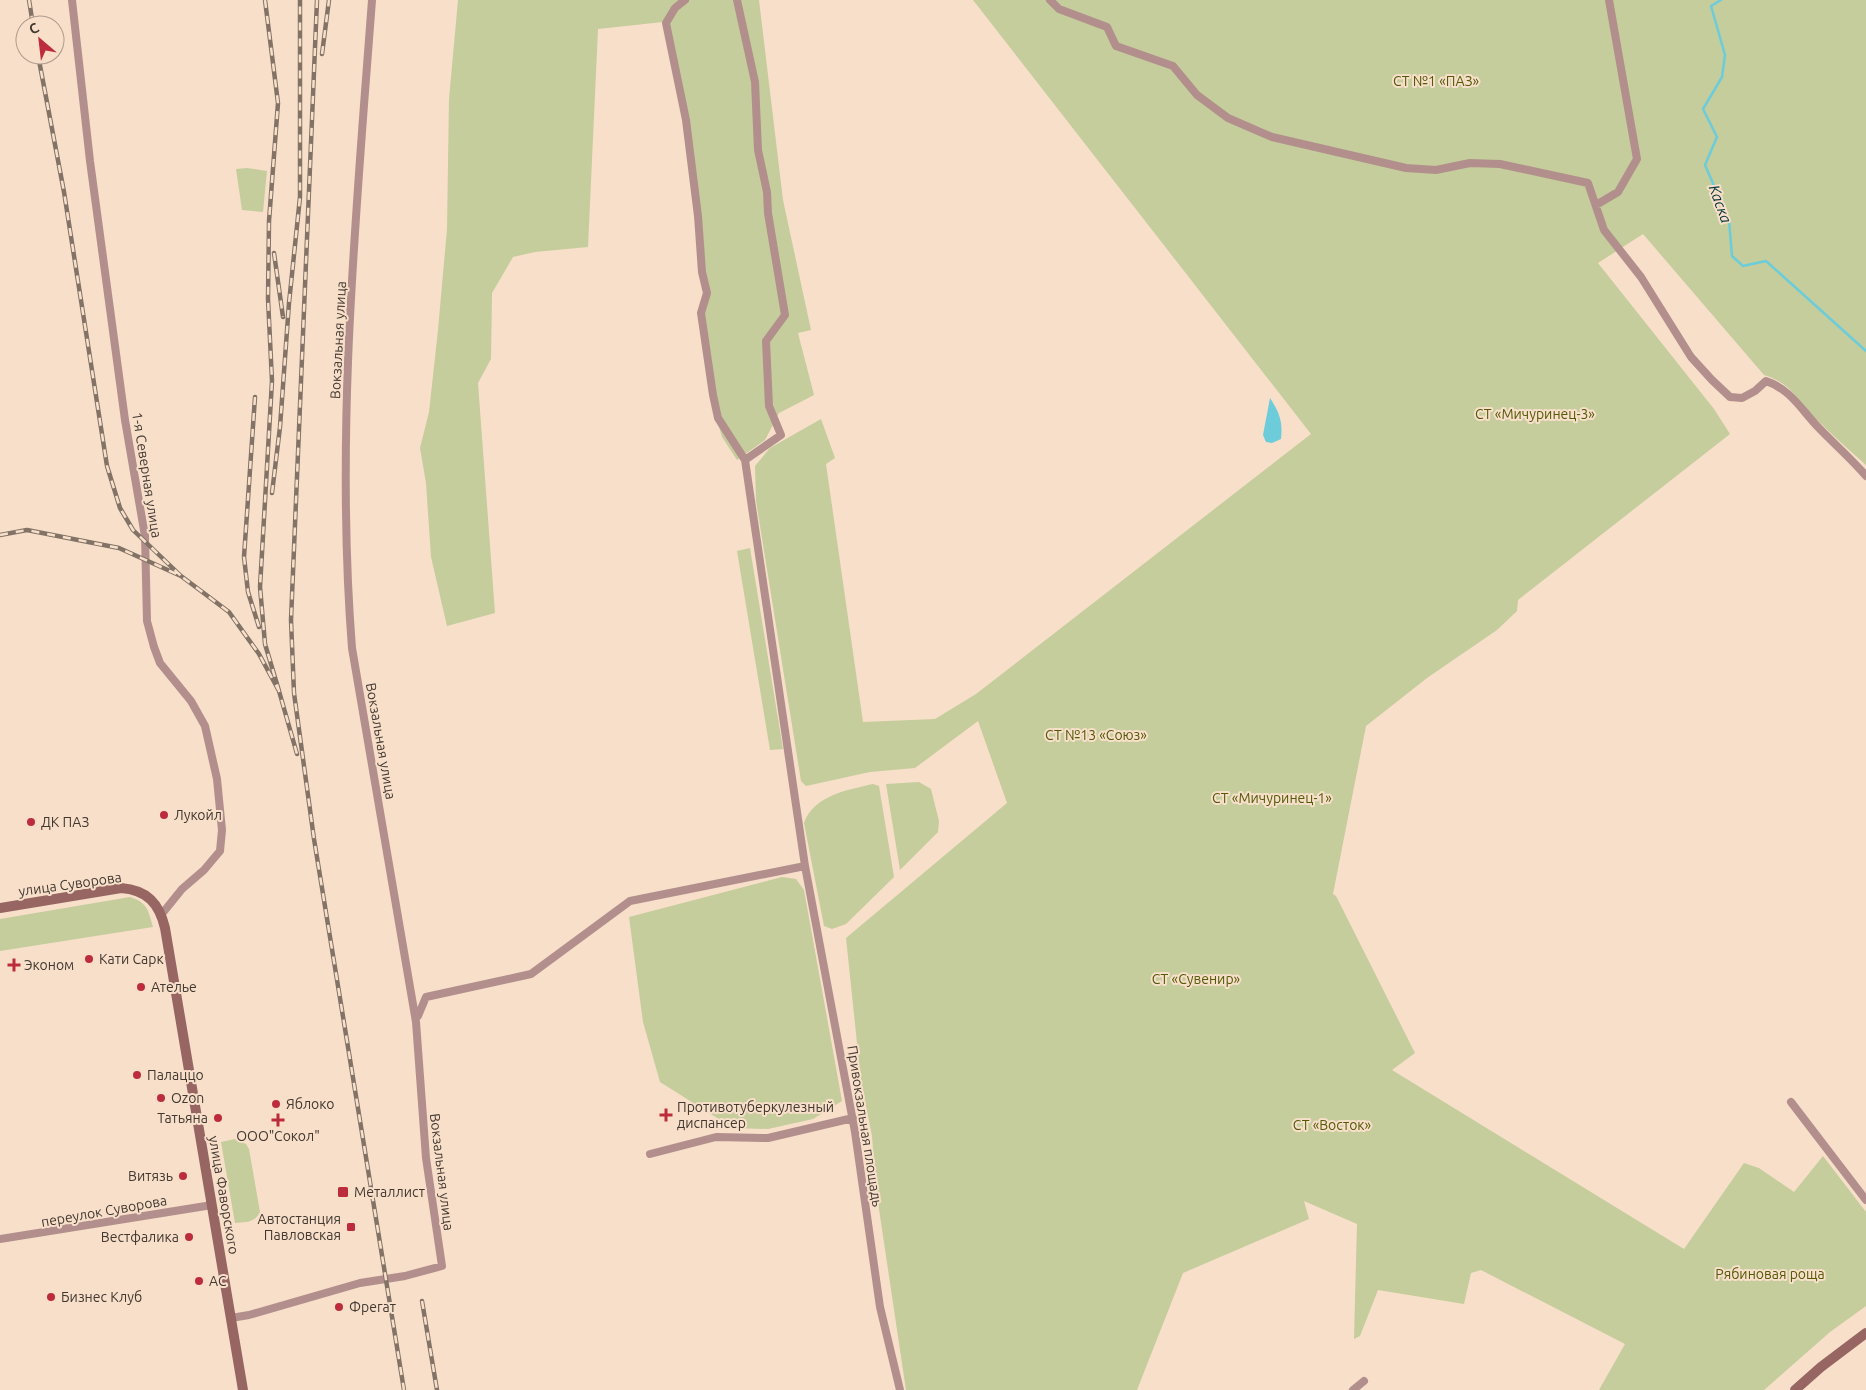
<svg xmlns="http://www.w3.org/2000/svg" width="1866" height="1390" font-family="Ubuntu,sans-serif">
  <rect width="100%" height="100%" fill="#f8dfca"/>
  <path fill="#c4cd9b" d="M458,0H759L783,200L811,330L798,333L814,395L779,413L765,440L737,460L722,437L709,393L699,312L704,292L683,119L663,22L598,29L588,247L535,252L513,257L492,293L491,359L478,383L495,613L447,626L431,557L426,483L420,448L429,412L438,330L447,229L449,99Z
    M973,0H1866V465C1849,450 1831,434 1814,417C1796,399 1791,383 1764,375L1643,234L1598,263L1714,409L1730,434L1518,600L1517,611L1497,630L1427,678L1366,726L1333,894L1336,896L1415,1053L1392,1070L1684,1249L1744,1163L1759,1168L1794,1192L1823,1156L1866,1212V1306L1830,1332L1764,1390H1599L1625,1344L1481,1270L1471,1273L1464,1304L1378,1290L1360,1336L1354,1339L1357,1224L1304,1201L1309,1219L1183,1273L1137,1390H906L876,1189L872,1136L861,1081L846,938L1007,803L978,721L915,768L870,772L806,786L801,781L756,501L755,466L770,448L821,419L835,458L826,464L863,722L935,719L976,694L1311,434Z
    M247,168L267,171L263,212L242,210L236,169Z
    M750,548L783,749L770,750L737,551Z
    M919,782L931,789L939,821L938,832L900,870L886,784Z
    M873,784L879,786L894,877L846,924L832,929L824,926L804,823C814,795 848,790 873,784Z
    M782,877L796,879L804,890L842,1101L813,1119L768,1129L733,1128L660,1082L643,1022L629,917Z
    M130,897C148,903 148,910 153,927L0,951V919Z
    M235,1139L246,1144L249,1149L260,1212C255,1223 245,1222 235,1223L221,1142Z"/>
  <path fill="#6cccda" d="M1270,398C1279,412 1283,421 1281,439L1272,443L1266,442L1263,435Z"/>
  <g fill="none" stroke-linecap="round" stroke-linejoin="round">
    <path stroke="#6cccda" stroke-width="2.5" d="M1721,0L1711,6L1725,55L1722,77L1703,109L1717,137L1705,165L1729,220L1732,256L1743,266L1766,261L1866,351"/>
    <path stroke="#b28f8c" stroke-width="8" d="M72,0L90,161L125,420L145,536L147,621L154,647L160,663L191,701L205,726L217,779L222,830L220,851L204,870L182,889L161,915
      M685,0L675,8L666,23L686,120L698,216L702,272L707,293L701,313L713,395L718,418L745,460L805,866L855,1132L880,1307L900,1390
      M737,0L755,82L758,150L767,192L768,213L785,315L766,341L769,406L781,435L745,460
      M1050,0L1059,9L1107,27L1116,46L1173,66L1197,95L1228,118L1272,137L1406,168L1436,170L1470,163L1500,164L1588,183L1604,230L1641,277L1691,357L1712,380L1730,397L1742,398L1755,391L1766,381C1790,389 1801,409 1817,426C1833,443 1851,458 1866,476
      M1596,205L1618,192L1637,159L1609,0
      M418,1016L426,997L531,974L630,901L805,866
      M1791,1102L1866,1200
      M650,1154L716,1137L768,1138L853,1118
      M0,1239L212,1205
      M231,1318L249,1315L360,1283L405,1276L442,1266L426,1158L416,1022L352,648C335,432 356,215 372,0
      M1353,1390L1364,1381"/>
    <path stroke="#976663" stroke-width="10" d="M0,908L121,888C147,890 159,903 165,928L243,1390
      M1795,1390L1821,1367L1866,1333"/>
    <defs>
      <path id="rail" d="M29,0L33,25
        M265,0L278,103L269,221L268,299L272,381L260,587L265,644L279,691
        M317,0L291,620L294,693L314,839L404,1390
        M322,54L329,0
        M38,55L64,192L107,466L120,508L133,530L181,576
        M274,253L283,317
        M255,397L244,557L248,592L259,627
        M272,493L280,427L289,303L300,197V0
        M0,535L27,530L119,548L181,576L229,612L259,654L279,691L297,754
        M422,1301L437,1390"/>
    </defs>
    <use href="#rail" stroke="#827366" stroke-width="4.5"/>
    <use href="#rail" stroke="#f8dfca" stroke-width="2.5" stroke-dasharray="8" stroke-linecap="butt"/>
  </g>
  <g fill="#bd2c3c" stroke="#f8dfca" stroke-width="2">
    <circle cx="164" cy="815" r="5"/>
    <circle cx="31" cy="822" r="5"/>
    <circle cx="89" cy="959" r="5"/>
    <path d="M11.5 957.5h5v5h5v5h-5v5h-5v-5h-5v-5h5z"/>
    <circle cx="141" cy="987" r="5"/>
    <circle cx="137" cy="1075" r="5"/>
    <circle cx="161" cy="1098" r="5"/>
    <circle cx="276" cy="1104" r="5"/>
    <path d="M663.5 1107.5h5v5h5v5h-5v5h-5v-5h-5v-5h5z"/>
    <circle cx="218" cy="1118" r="5"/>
    <path d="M275.5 1112.5h5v5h5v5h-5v5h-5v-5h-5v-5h5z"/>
    <circle cx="183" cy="1176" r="5"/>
    <rect x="337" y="1186" width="12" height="12" rx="2.5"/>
    <rect x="346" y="1222" width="10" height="10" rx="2.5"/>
    <circle cx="189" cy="1237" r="5"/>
    <circle cx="199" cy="1281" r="5"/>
    <circle cx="51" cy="1297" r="5"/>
    <circle cx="339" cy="1307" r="5"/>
  </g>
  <g text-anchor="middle" stroke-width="4" stroke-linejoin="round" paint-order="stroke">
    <g font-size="14" fill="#525a07" stroke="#f8dfca">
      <text x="1436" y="86">СТ №1 «ПАЗ»</text>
      <text x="1535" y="419">СТ «Мичуринец-3»</text>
      <text x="1096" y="740">СТ №13 «Союз»</text>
      <text x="1272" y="803">СТ «Мичуринец-1»</text>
      <text x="1196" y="984">СТ «Сувенир»</text>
      <text x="1332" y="1130">СТ «Восток»</text>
      <text x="1770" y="1279">Рябиновая роща</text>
    </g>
    <g font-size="14" fill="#423830" stroke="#f8dfca">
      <text transform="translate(338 340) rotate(-87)" y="5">Вокзальная улица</text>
      <text transform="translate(147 475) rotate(81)" y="5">1-я Северная улица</text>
      <text transform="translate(381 741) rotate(80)" y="5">Вокзальная улица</text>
      <text transform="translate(70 884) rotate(-8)" y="5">улица Суворова</text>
      <text transform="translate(865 1126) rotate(81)" y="5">Привокзальная площадь</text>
      <text transform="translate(442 1172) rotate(83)" y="5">Вокзальная улица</text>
      <text transform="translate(224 1195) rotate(80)" y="5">улица Фаворского</text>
      <text transform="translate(104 1211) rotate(-10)" y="5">переулок Суворова</text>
    </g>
    <g font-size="14" fill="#423830" stroke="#f8dfca" text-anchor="start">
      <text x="174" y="820">Лукойл</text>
      <text x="41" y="827">ДК ПАЗ</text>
      <text x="99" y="964">Кати Сарк</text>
      <text x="24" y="970">Эконом</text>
      <text x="151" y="992">Ателье</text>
      <text x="147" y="1080">Палаццо</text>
      <text x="171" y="1103">Ozon</text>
      <text x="286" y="1109">Яблоко</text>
      <text x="677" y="1112">Противотуберкулезный<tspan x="677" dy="16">диспансер</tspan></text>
      <text x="208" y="1123" text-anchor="end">Татьяна</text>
      <text x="278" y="1141" text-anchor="middle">ООО"Сокол"</text>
      <text x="173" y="1181" text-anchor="end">Витязь</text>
      <text x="354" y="1197">Металлист</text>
      <text x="341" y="1224" text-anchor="end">Автостанция<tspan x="341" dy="16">Павловская</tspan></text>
      <text x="179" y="1242" text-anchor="end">Вестфалика</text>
      <text x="209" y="1286">АС</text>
      <text x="61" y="1302">Бизнес Клуб</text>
      <text x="349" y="1312">Фрегат</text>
    </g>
    <g font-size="15" font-style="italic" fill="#023339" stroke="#f8dfca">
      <text transform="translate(1720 204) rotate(70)" y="5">Каска</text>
    </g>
  </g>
  <g transform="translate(40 40) rotate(332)"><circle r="24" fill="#f8dfca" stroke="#af9c8c"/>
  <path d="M0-4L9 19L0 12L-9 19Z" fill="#bd2c3c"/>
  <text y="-8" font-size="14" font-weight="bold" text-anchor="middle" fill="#423830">С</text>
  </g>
</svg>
